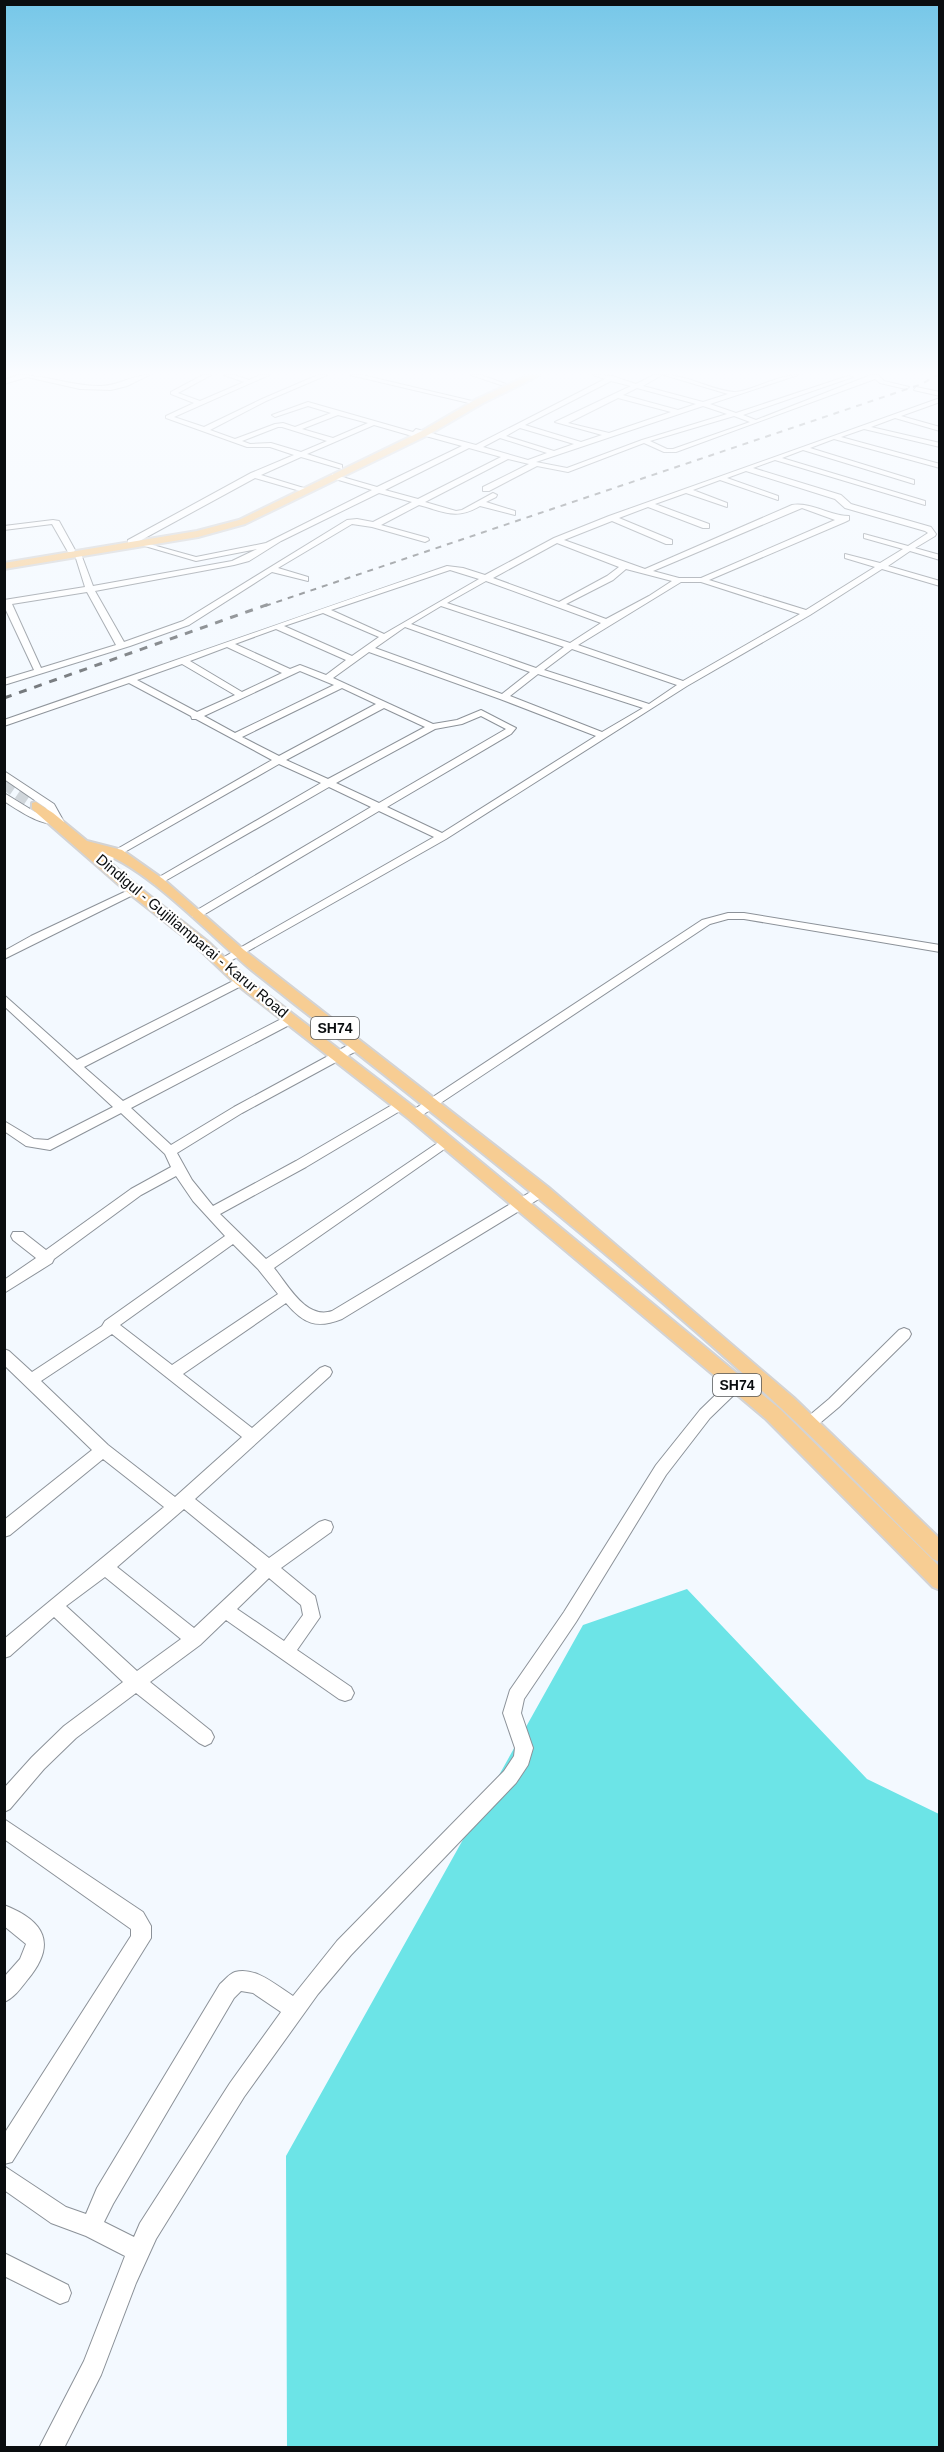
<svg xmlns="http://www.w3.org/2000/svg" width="944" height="2452" font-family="Arial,sans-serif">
  <rect width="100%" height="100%" fill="#f3f9ff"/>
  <path fill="#6ce4e7" d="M687,1589L867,1779L939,1814V2447H287L286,2156L583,1625Z"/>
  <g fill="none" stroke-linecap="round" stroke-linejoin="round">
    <path stroke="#d0d6db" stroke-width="11" stroke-dasharray="11 6" stroke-linecap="butt" d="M4,784L36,806"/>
    <defs>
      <path id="minor" d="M18,375C46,375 71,386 99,386C117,387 131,375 149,375L127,386L111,390L80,389L27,377L4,384V380Z
        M203,375H211L178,393L200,401L244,382L224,375H234L249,380L260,375H269L174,417L204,427L262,399L318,375H327L266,401L210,430L235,439L275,424L283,423L295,427L331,413L308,406L275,417L272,415L308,402L413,432L416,429L476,445L605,379L593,375L612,376L636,384L654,375H662L643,386L703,402L728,394L664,375C688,375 710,390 734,392C750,392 777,375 798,375L710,404L736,413L848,376L853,377L743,415L756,420L871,375H878L884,381L909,387L906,389L880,383L875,379L676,452H664L644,443L568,472L537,466L489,491H483V487L529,464L508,459L425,502L456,511L462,510L493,493L497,495L496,497L486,502L515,511V515L480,506C456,520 445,512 419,505L381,525L428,538L429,540L425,542L372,527L352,524L278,568L308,577V581L272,572L189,625L130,646L4,685V679L34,670L4,606V600L85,587L74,552L81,554L93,586L232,561L257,549L196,561L138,544L142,542L196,557L266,543L372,490L332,478V474L377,487L462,446L422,435L419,438L374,425L307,454L342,465V469L301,457L261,475L307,489V493L255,478L134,544H128V540L251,473L294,455L270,447H247L166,418V416L194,403L171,394V392ZM611,381L631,386L555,422L602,435L581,442L525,425ZM637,388L696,404L678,410L623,395ZM618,398L671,412L609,433L568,423ZM703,406L727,414L642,440L567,468L536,462ZM338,415L368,423L333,438L302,429ZM734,416L750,422L673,449H667L650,441ZM278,427H282L327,441L301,452L271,443L250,444L242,441ZM520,428L574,444L554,451L506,436ZM500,438L547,453L528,460L483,447ZM469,448L501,457L418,499L385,490ZM379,493L412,502L373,522L357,519L347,520L183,621L124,642L95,591L234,565L249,561L281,541ZM87,592L116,645L41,668L12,604Z
        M350,375H362L472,401L469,403Z
        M471,375H481L506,384L501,385Z
        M916,387L940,392V396L914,390Z
        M940,398V402L901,416L940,427V431L895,418L871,427L940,443V447L864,429L841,437L940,464V468L834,439L810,448L914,480V484L803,450L782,458L925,501V505L775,460L753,468L841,495L851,504L931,527L936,534L935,536L915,548L940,555V560L910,551L888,566L940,581V586L882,569L810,615L687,686L446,839L227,963H219L217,961L434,837L379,811L200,917H192V913L371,807L329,787L158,885L154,884V880L321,783L279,764L102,865L98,864V860L272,760L196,719H192L191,716L129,683L4,726V720C152,669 299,616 447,566L463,568L485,575L554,538L609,516ZM746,471L835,499L845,508L925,531L928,533L908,546L864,534V538L903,549L880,563L845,554V558L875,567L806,610L709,580L845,522L849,520V516C830,516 812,502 792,505L645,569L564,540L612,521L666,544H672V540L619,518L648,507L703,528H709V524L655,504L686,493L727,507V503L693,490L720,480L778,500V496L727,478ZM802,508L835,520L701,578H679L653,571ZM557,543L619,567L607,576L559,602L493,578ZM626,569L672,581L649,596L606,619L566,604L613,580ZM450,570L479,579L384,634L331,610ZM486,581L601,623L570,643L447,603ZM681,582H701L800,614L683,681L578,645ZM441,606L564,647L536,668L411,624ZM323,613L379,637L352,656L284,626ZM405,627L530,672L502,694L375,648ZM276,629L346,660L326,675L300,665L290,669L235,644ZM227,647L282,673L242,692L190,661ZM572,649L677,685L649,704L544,670ZM369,652L500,699L596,736L442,833L387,807L511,734L516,728L481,710L457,720L433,724L333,678ZM182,664L235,695L197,712L137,680ZM300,671L334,685L235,733L204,716ZM538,674L643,708L602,732L510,696ZM342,688L376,704L279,756L242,737ZM384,708L425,727L328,779L286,760ZM481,716L506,729L379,803L336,783L435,729L462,724Z
        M53,520L59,521L75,550L74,552H68L52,524L4,530V526Z
        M4,771L54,804L64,822L63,824C42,827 21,812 4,801V793L35,812L51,817L46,808L4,779Z
        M135,887L139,888V892L4,959V951L31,936Z
        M728,913H744L940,945V952L744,919H728L710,924L418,1118H410L408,1115L410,1112L702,920Z
        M241,977L247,981L245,984L84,1067L123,1101L287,1016H295L297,1019L295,1022L131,1108L171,1145L234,1107L352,1043H360L362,1046L360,1049L242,1113L177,1153L192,1180L213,1206L296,1161L397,1102H405L407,1105L405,1108L306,1167L220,1214L266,1259L442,1140H452L453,1143L274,1268C288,1285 306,1320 332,1311L537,1188L542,1186L549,1191L547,1194L342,1319C316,1329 304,1324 286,1303L183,1374L252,1428L320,1368L325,1366L330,1368L332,1372L330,1376L195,1499L269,1558L319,1522L325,1520L331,1522L333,1527L331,1532L281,1568L315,1596L320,1617L297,1650L351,1687L354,1693L351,1699L345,1701L339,1699L226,1620L200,1645L150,1682L211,1731L214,1737L211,1743L205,1746L199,1743L136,1693L76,1738L44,1769L10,1809L4,1812V1788L32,1757L64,1726L123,1682L54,1617L10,1656L4,1658V1639L164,1507L103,1459L10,1535L4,1537V1520L92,1450L4,1365V1349L9,1351L32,1372L102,1326L105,1321L225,1236L193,1201L176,1176L141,1195L54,1259L52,1263L4,1293V1280L36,1258L13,1240L11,1236L13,1232H23L46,1250L131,1189L171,1167L165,1154L121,1113L50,1150L26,1146L4,1131V1121L34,1139L48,1140L113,1107L4,1006V995L77,1060ZM233,1244L258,1269L278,1294L172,1365L120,1325ZM112,1334L242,1437L175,1497L108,1445L41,1381ZM184,1509L257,1569L194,1628L117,1567ZM105,1577L181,1639L137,1671L66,1606ZM269,1578L301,1605L303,1615L284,1641L237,1609Z
        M904,1328L909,1330L911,1334L909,1338L839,1407L814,1428L809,1430L804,1428L801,1424L804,1420L829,1399L899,1330Z
        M736,1378L741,1380L743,1384L741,1388L710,1418L666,1475L576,1622L524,1699L521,1713L533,1748L528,1765L516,1783L351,1955L318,1994L244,2097L156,2239L136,2283L101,2375L64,2448H39L84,2361L125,2256L86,2236L51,2223L4,2190V2166L66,2207L86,2214L97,2188L220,1984C225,1980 229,1974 235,1972C255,1966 277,1986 293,1996L337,1941L504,1771L514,1756L515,1748L503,1713L510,1690L564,1612L656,1465L700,1410L731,1380ZM241,1991L253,1993L281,2012L230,2083L140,2223L134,2237L104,2222L113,2204L234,1998Z
        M4,1819L143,1912L151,1926V1938L12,2162L4,2164V2134L131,1936V1929L4,1839Z
        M4,1905C45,1921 57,1944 28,1979C21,1988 14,1998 4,2002V1977L20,1959L26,1944L4,1926Z
        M4,2253L68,2285L71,2293L68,2301L60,2304L4,2276Z"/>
      <path id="major" d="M529,375H540L483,403L428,435L245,524L198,537L4,569V563L197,531L239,520L422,431L477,399Z
        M36,802L53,813L87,841L122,850L163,879L244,950L548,1187L794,1398L940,1539V1562L933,1559C882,1509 833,1456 781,1408C613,1253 433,1113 254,972C215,940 143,863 98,852L136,885L207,941L246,978L419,1111L780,1409L940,1567V1590L933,1587L766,1419L409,1119L236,984L197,947L126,891L32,809V803Z"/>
    </defs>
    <use href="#minor" stroke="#8c9299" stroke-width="2"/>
    <use href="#major" stroke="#d3d3d4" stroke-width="4"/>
    <use href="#minor" fill="#fff" fill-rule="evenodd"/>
    <use href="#major" fill="#f7cd93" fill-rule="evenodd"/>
    <path stroke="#6a6e72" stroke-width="2" stroke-dasharray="6 6" stroke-linecap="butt" d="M265,606L922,384L937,375"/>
    <path stroke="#6a6e72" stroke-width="3" stroke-dasharray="8 8" stroke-linecap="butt" d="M4,698L269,604"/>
  </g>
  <linearGradient id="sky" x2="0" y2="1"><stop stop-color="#76c7e8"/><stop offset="0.52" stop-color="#fafcff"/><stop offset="1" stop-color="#fafcff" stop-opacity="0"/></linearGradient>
  <rect width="944" height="718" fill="url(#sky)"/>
  <g text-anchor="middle" stroke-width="4.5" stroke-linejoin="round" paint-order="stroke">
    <g fill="#fff" stroke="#545657" stroke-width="1.5">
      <rect x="311" y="1017" width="48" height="22" rx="4.5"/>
      <rect x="713" y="1374" width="48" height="22" rx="4.5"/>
    </g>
    <g font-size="14" font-weight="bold" fill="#0a0d0f">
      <text x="335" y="1033">SH74</text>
      <text x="737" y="1390">SH74</text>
    </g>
    <g font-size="15" fill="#0a0d0f" stroke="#fff">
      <text transform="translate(192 936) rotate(40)" y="5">Dindigul - Gujiliamparai - Karur Road</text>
    </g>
  </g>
  <rect width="944" height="2452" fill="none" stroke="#0a0d0f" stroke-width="12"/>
</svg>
